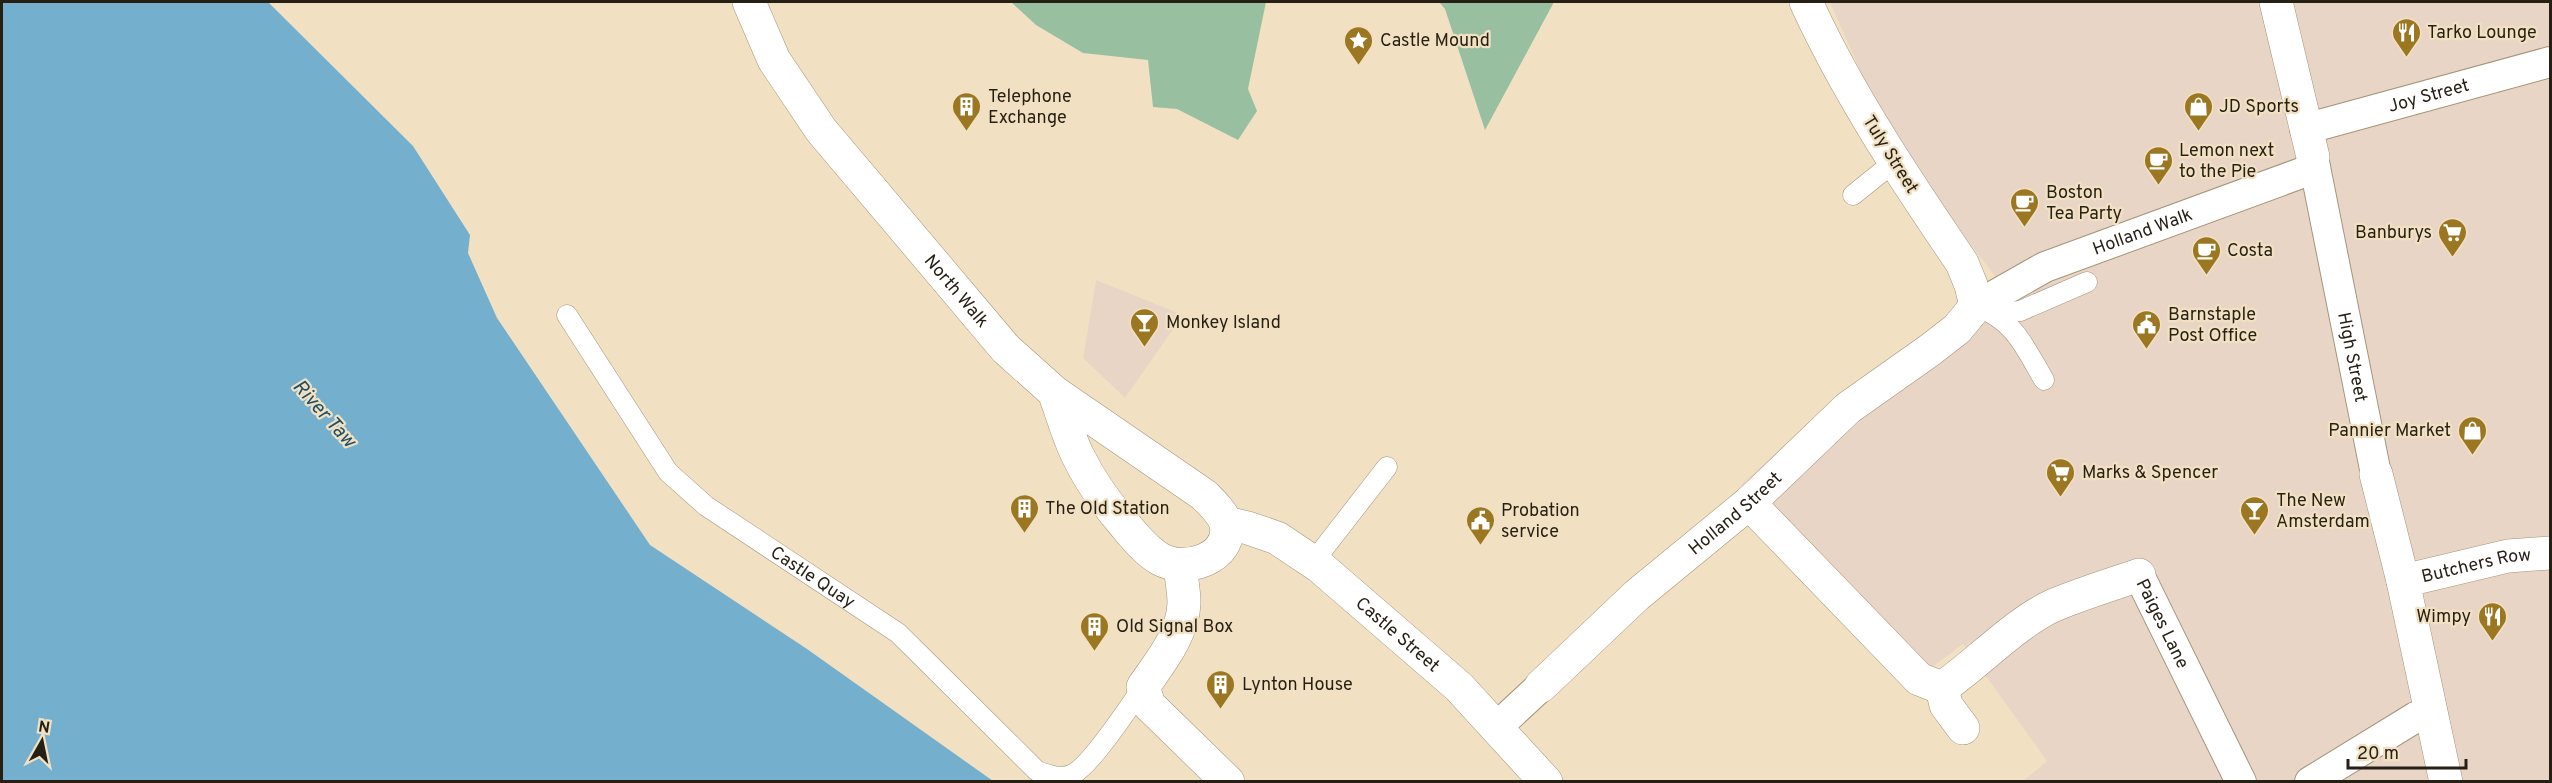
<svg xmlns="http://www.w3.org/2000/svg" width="2552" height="783" font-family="Overpass,sans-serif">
  <rect width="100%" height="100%" fill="#f1e1c2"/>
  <path fill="#e9d5c6" d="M1830,2H2550V781H2023L2047,761L1963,644L1919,677L1891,672L1876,658L1822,597L1741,485L1848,387L1998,280L1956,225L1899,159Z
    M1096,280L1183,315L1125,398L1083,358Z"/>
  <path fill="#98c0a0" d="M1011,2H1266L1248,89L1257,111L1238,140L1177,109L1153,107L1148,60L1083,53L1036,25Z
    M1439,2H1554L1485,130L1445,9Z"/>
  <path fill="#74afcd" d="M2,2H268L413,146L470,235L468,253L497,318L650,545L807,649L993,781H2Z"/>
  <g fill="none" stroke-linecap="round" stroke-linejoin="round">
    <defs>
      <g id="service">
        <path d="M1853,195L1894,162"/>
        <path d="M1976,306C2015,321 2024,346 2044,380"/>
        <path d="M1996,314L2020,311L2087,282"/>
        <path id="s1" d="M567,315L668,472L706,506L898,633L1037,771C1048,775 1062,780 1073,774C1091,765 1130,706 1143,687"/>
        <path d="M1314,561L1387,467"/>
      </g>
      <g id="pedestrian">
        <path id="s2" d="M2305,129L2550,62"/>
        <path id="s3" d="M2313,157L2376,474"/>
        <path id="s4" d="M1976,306L2045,267L2315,168"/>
        <path id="s5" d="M2139,575L2241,782"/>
        <path d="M1497,727L1541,686"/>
        <path d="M2310,782L2416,717L2430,712"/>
      </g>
      <g id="minor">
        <path d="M2276,2L2313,157"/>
        <path d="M2376,474L2403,581L2446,782"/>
        <path d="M1749,503L1919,679L1942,688C1978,663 2013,625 2052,606C2080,594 2110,585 2139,575"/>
        <path id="s6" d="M1226,523L1248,528L1277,538L1319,566L1459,687L1546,782"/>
        <path d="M1180,565C1181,577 1184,590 1184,603C1183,635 1160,662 1143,687L1149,705L1228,782"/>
        <path id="s7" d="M2403,581L2508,556L2550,553"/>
        <path id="s8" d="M1541,686L1637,595L1749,503L1848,408L1930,350L1957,329L1976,306L1971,285L1962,263C1905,179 1848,94 1806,2"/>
        <path d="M1942,688L1946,705L1963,728"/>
      </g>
      <g id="tertiary">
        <path id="s9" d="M749,2L774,60L821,130L1006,349L1054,392L1204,495C1212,503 1223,513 1226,524C1233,559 1184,573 1160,559C1146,551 1134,536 1124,524C1106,503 1090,481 1078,456C1068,436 1062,413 1054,392"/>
      </g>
    </defs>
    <use href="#service" stroke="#a49578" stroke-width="21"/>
    <use href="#pedestrian" stroke="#a49578" stroke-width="32"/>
    <use href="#minor" stroke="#a49578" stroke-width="34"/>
    <use href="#tertiary" stroke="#a49578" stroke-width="34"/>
    <use href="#service" stroke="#fff" stroke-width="20"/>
    <use href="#pedestrian" stroke="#fff" stroke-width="30"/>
    <use href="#minor" stroke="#fff" stroke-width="33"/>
    <use href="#tertiary" stroke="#fff" stroke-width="33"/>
  </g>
  <defs>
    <symbol id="restaurant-pin" viewBox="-11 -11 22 30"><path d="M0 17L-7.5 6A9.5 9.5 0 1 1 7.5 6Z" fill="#9b7722" stroke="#f1e1c2"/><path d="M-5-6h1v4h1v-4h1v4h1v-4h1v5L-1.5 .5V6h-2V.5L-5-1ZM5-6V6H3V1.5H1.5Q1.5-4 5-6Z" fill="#fff"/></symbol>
    <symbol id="sight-pin" viewBox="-11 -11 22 30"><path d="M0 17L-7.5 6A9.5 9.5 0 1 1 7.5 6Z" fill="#9b7722" stroke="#f1e1c2"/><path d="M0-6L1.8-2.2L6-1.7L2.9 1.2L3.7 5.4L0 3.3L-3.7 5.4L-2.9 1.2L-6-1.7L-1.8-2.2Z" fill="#fff"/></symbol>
    <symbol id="building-pin" viewBox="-11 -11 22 30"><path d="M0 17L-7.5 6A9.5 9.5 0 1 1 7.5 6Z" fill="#9b7722" stroke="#f1e1c2"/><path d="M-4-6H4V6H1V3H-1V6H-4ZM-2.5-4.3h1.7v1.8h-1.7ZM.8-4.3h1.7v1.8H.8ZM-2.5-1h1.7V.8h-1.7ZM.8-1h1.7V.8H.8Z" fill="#fff"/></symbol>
    <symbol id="shop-pin" viewBox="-11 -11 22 30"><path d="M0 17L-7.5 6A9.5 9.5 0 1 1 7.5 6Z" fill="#9b7722" stroke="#f1e1c2"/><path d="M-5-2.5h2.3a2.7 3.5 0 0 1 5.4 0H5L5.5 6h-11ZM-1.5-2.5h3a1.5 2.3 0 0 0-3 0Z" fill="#fff"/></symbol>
    <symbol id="cafe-pin" viewBox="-11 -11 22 30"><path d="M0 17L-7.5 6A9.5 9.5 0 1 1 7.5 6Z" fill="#9b7722" stroke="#f1e1c2"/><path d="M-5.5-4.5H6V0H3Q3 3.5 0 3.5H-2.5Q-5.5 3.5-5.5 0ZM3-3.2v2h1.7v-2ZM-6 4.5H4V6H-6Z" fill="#fff"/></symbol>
    <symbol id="supermarket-pin" viewBox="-11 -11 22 30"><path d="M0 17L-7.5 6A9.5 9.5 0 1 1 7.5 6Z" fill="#9b7722" stroke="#f1e1c2"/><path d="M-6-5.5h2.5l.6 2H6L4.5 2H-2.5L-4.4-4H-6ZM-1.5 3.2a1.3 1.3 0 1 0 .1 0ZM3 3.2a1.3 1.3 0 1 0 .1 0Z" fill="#fff"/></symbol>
    <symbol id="bar-pin" viewBox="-11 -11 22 30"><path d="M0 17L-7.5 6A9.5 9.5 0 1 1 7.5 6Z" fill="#9b7722" stroke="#f1e1c2"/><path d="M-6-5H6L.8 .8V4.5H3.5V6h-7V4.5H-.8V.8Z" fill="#fff"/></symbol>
    <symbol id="civic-pin" viewBox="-11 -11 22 30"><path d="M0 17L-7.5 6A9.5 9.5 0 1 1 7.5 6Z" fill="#9b7722" stroke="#f1e1c2"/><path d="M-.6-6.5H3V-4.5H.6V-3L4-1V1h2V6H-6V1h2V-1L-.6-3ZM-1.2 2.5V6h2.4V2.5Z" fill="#fff"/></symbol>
  </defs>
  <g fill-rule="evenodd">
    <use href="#restaurant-pin" x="2390" y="16" width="33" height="45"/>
    <use href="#sight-pin" x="1342" y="24" width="33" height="45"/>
    <use href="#building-pin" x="950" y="90" width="33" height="45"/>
    <use href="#shop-pin" x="2182" y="90" width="33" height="45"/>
    <use href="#cafe-pin" x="2142" y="144" width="33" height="45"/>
    <use href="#cafe-pin" x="2008" y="186" width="33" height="45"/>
    <use href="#supermarket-pin" x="2436" y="216" width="33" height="45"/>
    <use href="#cafe-pin" x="2190" y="234" width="33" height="45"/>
    <use href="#bar-pin" x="1128" y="306" width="33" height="45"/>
    <use href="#civic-pin" x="2130" y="308" width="33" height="45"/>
    <use href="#shop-pin" x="2456" y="414" width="33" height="45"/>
    <use href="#supermarket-pin" x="2044" y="456" width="33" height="45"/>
    <use href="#building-pin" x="1008" y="492" width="33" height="45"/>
    <use href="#bar-pin" x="2238" y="494" width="33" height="45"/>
    <use href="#civic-pin" x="1464" y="504" width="33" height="45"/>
    <use href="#restaurant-pin" x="2476" y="600" width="33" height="45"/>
    <use href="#building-pin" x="1078" y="610" width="33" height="45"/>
    <use href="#building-pin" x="1204" y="668" width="33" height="45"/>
  </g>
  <g text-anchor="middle" stroke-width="4.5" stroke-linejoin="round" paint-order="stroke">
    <g font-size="18" fill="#251f14" stroke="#f1e1c2" text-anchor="start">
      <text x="2427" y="38">Tarko Lounge</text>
      <text x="1380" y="46">Castle Mound</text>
      <text x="988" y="102">Telephone<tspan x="988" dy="21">Exchange</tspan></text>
      <text x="2219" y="112">JD Sports</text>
      <text x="2179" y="156">Lemon next<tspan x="2179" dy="21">to the Pie</tspan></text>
      <text x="2046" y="198">Boston<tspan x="2046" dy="21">Tea Party</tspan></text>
      <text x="2432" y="238" text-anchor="end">Banburys</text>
      <text x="2227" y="256">Costa</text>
      <text x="2168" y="320">Barnstaple<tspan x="2168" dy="21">Post Office</tspan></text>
      <text x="1166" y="328">Monkey Island</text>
      <text x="2451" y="436" text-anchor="end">Pannier Market</text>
      <text x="2082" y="478">Marks &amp; Spencer</text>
      <text x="2276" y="506">The New<tspan x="2276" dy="21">Amsterdam</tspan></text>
      <text x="1045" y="514">The Old Station</text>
      <text x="1501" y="516">Probation<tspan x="1501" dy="21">service</tspan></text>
      <text x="2471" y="622" text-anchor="end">Wimpy</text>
      <text x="1116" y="632">Old Signal Box</text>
      <text x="1242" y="690">Lynton House</text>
    </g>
    <g font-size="18" fill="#251f14" stroke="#f1e1c2">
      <text dy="6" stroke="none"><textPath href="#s2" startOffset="128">Joy Street</textPath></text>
      <text transform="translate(1891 154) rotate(58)" y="6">Tuly Street</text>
      <text dy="6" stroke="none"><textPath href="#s4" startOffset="183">Holland Walk</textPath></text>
      <text dy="6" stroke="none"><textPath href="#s9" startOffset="358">North Walk</textPath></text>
      <text dy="6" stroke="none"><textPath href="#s3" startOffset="204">High Street</textPath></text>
      <text dy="6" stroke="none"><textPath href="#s8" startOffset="260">Holland Street</textPath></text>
      <text dy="6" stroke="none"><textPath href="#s7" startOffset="75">Butchers Row</textPath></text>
      <text dy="6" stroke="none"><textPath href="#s1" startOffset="366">Castle Quay</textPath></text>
      <text dy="6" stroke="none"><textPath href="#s5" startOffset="54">Paiges Lane</textPath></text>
      <text dy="6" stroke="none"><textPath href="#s6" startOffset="208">Castle Street</textPath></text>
    </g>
    <g font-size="20" font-style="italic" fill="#1e4e64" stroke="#f1e1c2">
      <text transform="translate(325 413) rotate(48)" y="7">River Taw</text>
    </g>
  </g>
  <rect width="2552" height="783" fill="none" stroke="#251f14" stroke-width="6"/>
  <g transform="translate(42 741) rotate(9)" stroke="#f1e1c2" stroke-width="4.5" paint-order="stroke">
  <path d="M0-4.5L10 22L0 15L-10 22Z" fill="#251f14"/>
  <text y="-9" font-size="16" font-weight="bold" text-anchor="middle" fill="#251f14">N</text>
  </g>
  <path d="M2348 759v9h118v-9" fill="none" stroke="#251f14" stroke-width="3"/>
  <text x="2357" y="759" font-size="18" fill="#251f14" stroke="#f1e1c2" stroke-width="4.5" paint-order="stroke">20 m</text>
</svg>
